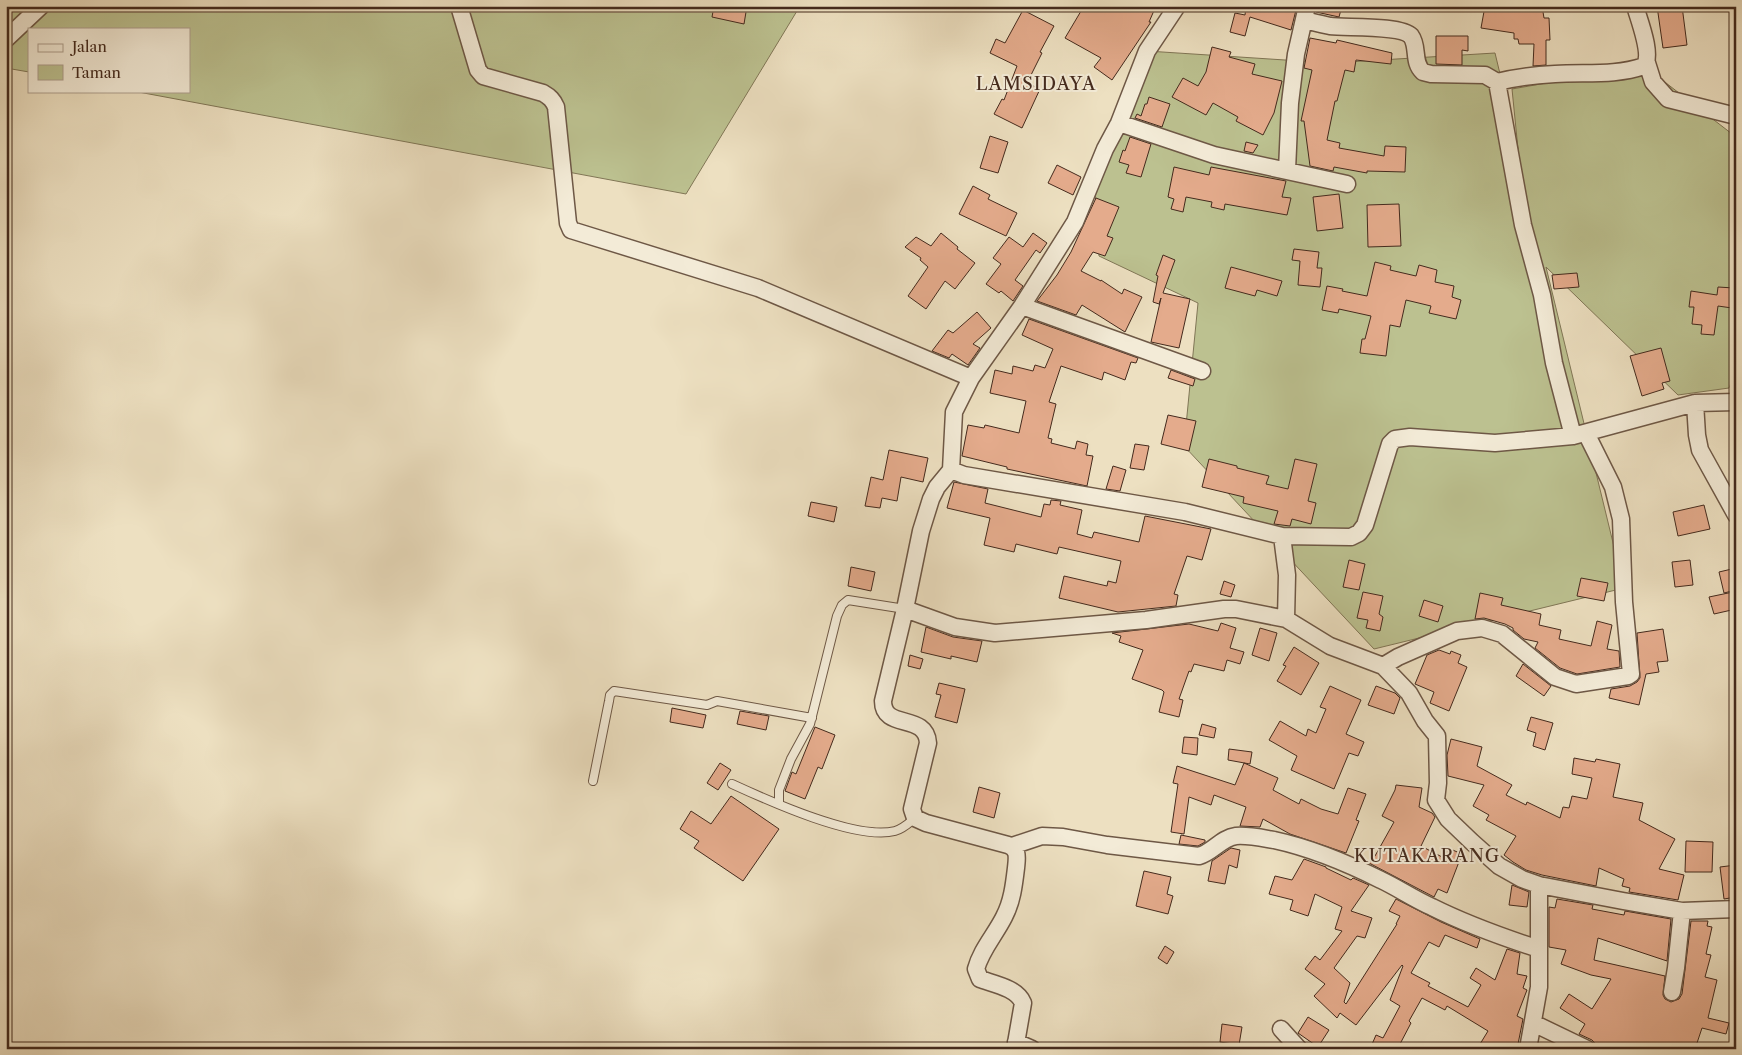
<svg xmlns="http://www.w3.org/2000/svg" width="1742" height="1055" font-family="'Libre Caslon Text',serif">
  <rect width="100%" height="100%" fill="#ede0c1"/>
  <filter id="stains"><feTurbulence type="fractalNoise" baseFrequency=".004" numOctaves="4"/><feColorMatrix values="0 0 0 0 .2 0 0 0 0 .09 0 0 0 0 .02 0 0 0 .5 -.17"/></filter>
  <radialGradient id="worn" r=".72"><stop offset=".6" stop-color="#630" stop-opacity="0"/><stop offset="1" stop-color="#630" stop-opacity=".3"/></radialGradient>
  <path fill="#bcc190" stroke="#807656" d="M6,6H800L686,194L133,91H189V29H29V72L6,68Z
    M1147,51L1331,63L1495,53L1518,149L1512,89L1644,66L1736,137V369L1729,388L1678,395L1546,267L1624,588L1374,649L1184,446L1198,303L1099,256L1094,174Z"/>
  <path fill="#e4ab8c" stroke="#442a1d" d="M714,6H747L744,24L712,17Z
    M1084,6H1156L1149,22H1151L1112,80L1094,67L1101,58L1065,38Z
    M1246,6H1297L1291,30L1250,17L1245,36L1230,32L1235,13L1245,15Z
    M1317,6H1342L1339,17L1316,12Z
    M1485,6H1542L1544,18H1549L1550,40H1546V65L1533,66L1534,44H1519L1518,39H1514V33L1481,28Z
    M1657,6H1682L1687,45L1663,48Z
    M1023,10L1054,26L1040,52L1042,53L1027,83L1040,89L1022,128L994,114L1002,99L1004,100L1017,66L990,53L996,39L1005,43Z
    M1436,36H1468V51L1462,50V65L1436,64Z
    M1310,38L1336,43L1337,40L1392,53L1391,64L1356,60L1354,72L1345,70L1337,101H1335L1327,140L1340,143L1339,148L1384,156L1385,146L1406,147L1405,172L1367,171V173L1334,167L1333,171L1310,166L1304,121H1301L1312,70L1304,68Z
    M1212,47L1231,52L1229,57L1255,64L1252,74L1282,81L1274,113L1263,135L1236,121L1238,117L1213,103L1206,115L1172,97L1183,78L1198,86L1206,72Z
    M1149,97L1170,104L1162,127L1135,118L1137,114L1141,116L1145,104H1147Z
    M990,136L1008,142L998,173L980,168Z
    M1130,137L1151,144L1141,177L1126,173L1129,165L1119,162L1123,150L1125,151Z
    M1246,142L1258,145L1253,153L1244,151Z
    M1057,165L1081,177L1073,195L1048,183Z
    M1174,167L1209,175L1211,167L1286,181L1282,197L1291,198L1287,215L1225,204L1224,210L1211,207L1212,202L1186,197L1183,212L1171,209L1174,199L1168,197Z
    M973,186L990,195L988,199L1017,213L1006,236L959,214Z
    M1339,194L1343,228L1317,231L1313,197Z
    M1096,198L1119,207L1107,236L1113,238L1105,256L1093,252L1081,271L1101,281V280L1122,294L1124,289L1142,297L1125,332L1082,305L1076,315L1037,301L1057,275L1071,252Z
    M1399,204L1401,246L1368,247L1367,205Z
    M941,233L958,247L957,249L975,263L955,289L945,281L926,309L908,296L928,267L920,260L921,258L905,247L916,237L931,246Z
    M1033,233L1047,243L1040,253L1036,250L1015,280L1023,286L1013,301L1001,291L999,293L986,284L1001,264L993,258L1009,237L1023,247Z
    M1294,249L1319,252L1317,268H1322L1320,287L1298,285L1300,261L1292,260Z
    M1163,255L1175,260L1163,293L1190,299L1179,348L1151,342L1161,298L1159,304L1153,302L1158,276L1156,275Z
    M1375,262L1391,266L1390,270L1416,276L1419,265L1437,270L1435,282L1454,286L1452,297L1461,300L1456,319L1429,313L1431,306L1406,300L1400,327L1390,325L1386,356L1360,353L1362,339H1365L1371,316L1339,309L1338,313L1322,310L1327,286L1343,289L1342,291L1367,296Z
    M1231,267L1282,281L1277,296L1257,290L1255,296L1225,288Z
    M1577,273L1579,287L1554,289L1552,275Z
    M1718,287L1734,288L1732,308L1718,306L1714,335L1701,334L1702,325L1692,324L1694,307H1689L1691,291L1717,295Z
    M977,312L991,328L973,344L980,348L968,365L952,354L949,358L932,351L948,330L953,333Z
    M1029,319L1138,358L1136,363L1131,362L1125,380L1104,372L1102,380L1061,366L1049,402L1056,404L1048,438L1052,439L1051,443L1075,449L1077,441L1088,444L1086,455L1093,456L1087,486L1007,469V467L962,456L968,425L984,428L985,425L1019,433L1026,401L990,393L995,370L1012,374L1013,366L1033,371L1035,365L1045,368L1053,349L1022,335Z
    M1661,348L1670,381L1662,383L1664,389L1642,396L1630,356Z
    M1171,370L1195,379L1193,386L1168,378Z
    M1168,415L1196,421L1189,451L1161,444Z
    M1135,444L1149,446L1144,470L1130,468Z
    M889,450L928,458L923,482L901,477L897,501L882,498L880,508L865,506L871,477L883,480Z
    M1209,459L1237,466V468L1269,476L1266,484L1288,489L1295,459L1317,464L1308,501L1316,503L1311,524L1292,519L1290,526L1274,524L1278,511L1243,503L1244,497L1202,487Z
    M1113,466L1126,470L1120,491L1106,489Z
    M954,482L988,489L985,503L1041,517L1044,504L1050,505L1051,500L1061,501L1060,505L1082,510L1077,534L1092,538L1094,532L1139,542L1145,516L1211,529L1202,560L1187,556L1174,594L1178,595L1176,606L1118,612L1059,598L1064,576L1107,586L1108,581L1116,583L1121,561L1059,547L1057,554L1016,544L1014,552L984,545L990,518L947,508Z
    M811,502L837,507L834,522L808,516Z
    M1704,505L1710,529L1678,536L1673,512Z
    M1349,560L1365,564L1359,590L1343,587Z
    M1690,560L1693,585L1675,587L1672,562Z
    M851,567L875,572L871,591L848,586Z
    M1736,568V590L1724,593L1719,572Z
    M1581,578L1608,583L1604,601L1577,596Z
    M1224,581L1235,585L1231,597L1220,594Z
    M1363,592L1383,596L1379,614L1383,617L1380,631L1366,628L1368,620L1357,618Z
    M1733,592L1736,609L1714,614L1709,597Z
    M1480,593L1503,598L1501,605L1541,614L1539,625L1561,630L1559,639L1591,646L1597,621L1612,625L1607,649L1619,651L1620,667L1577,674L1560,668L1535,648L1538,642L1524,639L1513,630V628L1505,624L1484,618L1475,619Z
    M1424,600L1443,606L1438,622L1419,616Z
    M1221,623L1236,628L1230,648L1244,652L1240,664L1227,660L1224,671L1194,664L1191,672L1189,671L1179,699L1183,700L1179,717L1159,712L1164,692L1162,690L1132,679L1143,650L1119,642L1121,636L1112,633L1189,624L1218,631Z
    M926,627L953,637L982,641L977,662L951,656V659L921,652Z
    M1260,628L1277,633L1269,661L1252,655Z
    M1663,629L1668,661L1657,662L1659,672L1646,674L1639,705L1609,698L1611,689L1630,686L1637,682L1640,678L1637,633Z
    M1294,647L1319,663L1301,695L1277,681L1286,666L1283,665Z
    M1439,650L1450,654L1451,651L1461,655L1458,663L1467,667L1449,711L1430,703L1434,692L1415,684L1427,655Z
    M910,655L923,659L920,669L908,666Z
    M1523,664L1551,686L1544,696L1516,676Z
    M939,683L965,689L957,723L935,717L941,695L936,694Z
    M1330,686L1361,700L1346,734L1364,742L1358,756L1349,753L1334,789L1291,770L1297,756L1269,740L1280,721L1306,736L1308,729L1316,733L1326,709L1320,707Z
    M1376,686L1395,693L1400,698L1394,714L1368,705Z
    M672,708L706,715L703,728L670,722Z
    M740,711L769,716L766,730L737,724Z
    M1531,717L1553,723L1545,750L1533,746L1536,733L1527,730Z
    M1202,724L1216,728L1214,738L1199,735Z
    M815,727L835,735L822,769L818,767L805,799L785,791L792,772L796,774Z
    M1184,737L1198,738L1197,755L1182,753Z
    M1451,739L1482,747L1477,766L1512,785L1506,795L1526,805L1527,802L1560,818L1563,807L1569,808L1572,796L1587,799L1592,778L1572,774L1574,758L1595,762L1596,759L1620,764L1613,797L1643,803L1639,820L1675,839L1659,869L1684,875L1678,900L1629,892L1630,888L1622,886L1624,879L1599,868L1596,886L1542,875L1526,870L1513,862L1504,855L1516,836L1486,820L1489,815L1473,806L1484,785L1448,776L1447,755Z
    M1229,749L1252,752L1250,764L1228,760Z
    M720,763L731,770L718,790L707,783Z
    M1244,763L1278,778L1273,790L1299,804L1301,799L1321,809L1338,814L1348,788L1366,794L1356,820L1359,821L1346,853L1290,834L1263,819L1260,827L1240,826L1246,807L1214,795L1211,805L1189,797L1184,834L1171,832L1178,784L1173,783L1177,766L1235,785Z
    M1396,785L1422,788L1419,807L1432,813L1435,817L1421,846L1444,858L1448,848L1462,854L1447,893L1438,889L1434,897L1369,863L1375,856L1394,822L1382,816L1395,790Z
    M979,787L1000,793L994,818L973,812Z
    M731,796L779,829L743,881L694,848L699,841L680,829L691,811L711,824Z
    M1181,835L1205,840V842L1198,846L1179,844Z
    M1686,841L1713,842L1712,872H1685Z
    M1231,848L1240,850L1237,868L1229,865L1225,884L1208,881L1212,861Z
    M1304,859L1326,867V868L1351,880L1353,878L1369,885L1351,911L1372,918L1365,938L1357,936L1334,968L1350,983L1344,1002L1346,1004L1397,924H1396L1400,916L1389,911L1396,899L1441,922L1480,939L1477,948L1445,935L1439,947L1429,942L1411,973L1430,983L1428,986L1468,1007L1481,985L1470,978L1476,968L1495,980L1507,949L1520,953L1517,974L1527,976L1523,988L1527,990L1517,1016L1523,1019L1517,1049H1477L1488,1031L1447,1006L1445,1010L1422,998L1409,1021L1411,1023L1400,1044L1409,1049H1370L1376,1035L1383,1038L1400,1006L1390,1000L1403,966L1402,965L1356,1025L1340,1013L1337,1018L1314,996L1325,984L1305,969L1315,956L1320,960L1342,931L1335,929L1342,907L1315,894L1308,916L1290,910L1293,900L1269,894L1275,876L1292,880Z
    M1736,865V897L1724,899L1720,867Z
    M1144,871L1171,877L1167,894L1173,896L1168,914L1136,906Z
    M1512,885L1529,892L1527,907L1509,905Z
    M1557,899L1593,905L1592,909L1624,915L1625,911L1671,919L1667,961L1598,938L1594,960L1665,976L1663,995L1665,999L1671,1002L1679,999L1682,994L1691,921H1708L1707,926L1712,927L1706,954L1711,955L1705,977L1717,980L1708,1018L1729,1023L1726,1034L1702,1028L1695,1049H1600L1592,1040L1579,1034L1585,1024L1560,1008L1569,994L1592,1009L1611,979L1591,975L1561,964L1566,950L1549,947V907L1555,908Z
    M1165,946L1174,952L1167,964L1158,958Z
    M1308,1017L1329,1030L1318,1047L1298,1033Z
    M1222,1024L1242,1027L1239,1045L1220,1042Z"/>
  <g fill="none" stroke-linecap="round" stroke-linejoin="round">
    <defs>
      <path id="lane" d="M593,781L609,701L610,695L614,691L707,705L717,701L812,718
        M732,784C769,801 857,841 895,831C903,829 909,823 915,818
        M779,804V790L791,759L810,724L837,616L842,605L848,600L905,609"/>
      <path id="street" d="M459,6L478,70L483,76L543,93C550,97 553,100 556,107L568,223L571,230L758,288L971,378
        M1177,6L1147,51L1119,123L1105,149L1075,222L1022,306L971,378L954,412L951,470L964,475L1185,512L1282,536L1287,575L1286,619L1330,646L1383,666L1409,693L1425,721L1437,736L1438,783L1436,800L1448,819L1472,842L1499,866L1522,879L1539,885L1623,901L1682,911L1736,909
        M1304,20C1312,22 1321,24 1330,26C1346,28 1401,25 1411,36C1419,47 1412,62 1423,72L1431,74L1485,75L1497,82L1523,225L1542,295L1554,363L1573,436
        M6,39L41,6
        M1647,63L1653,82L1668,99L1736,116
        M1497,82C1517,77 1535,75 1555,74C1586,72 1615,76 1644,66C1653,55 1639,20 1635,6
        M1119,123L1214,155L1347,184
        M1287,170L1290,103L1296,54L1307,6
        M1022,306L1202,371
        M1695,403L1697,435L1700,450L1736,515
        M951,470L937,487L931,499L921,531L905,609L955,627L995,633L1146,620L1224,609H1236L1286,619
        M1282,536L1351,537L1359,533L1365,525L1390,444L1395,439L1410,437L1495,443L1573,436L1695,403L1736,402
        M905,609L883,701C883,731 926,712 928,743L912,809L915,818L926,823L1008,845C1019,849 1017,858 1016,868C1014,885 1012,902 1004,917C995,935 981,950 976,969L980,979C994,984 1017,988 1023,1003L1015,1049
        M1383,666L1398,657L1457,631L1482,628L1502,634L1555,677L1576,684L1628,676L1631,674L1624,602L1621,519L1613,487L1586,433
        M1012,846L1042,836L1063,837L1107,845L1199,856C1213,852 1221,838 1236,836C1248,835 1262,838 1274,840C1311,848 1347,863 1381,880C1398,888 1414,899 1432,907C1466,924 1502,937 1539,949
        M1672,992L1676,968L1682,911
        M1533,1023L1587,1049
        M1281,1029L1299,1049
        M1016,1042L1032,1049
        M1528,1049L1539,987V885"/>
    </defs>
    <use href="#lane" stroke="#6e5846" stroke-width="10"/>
    <use href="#street" stroke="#6e5846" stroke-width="19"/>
    <use href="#lane" stroke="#f3ebd7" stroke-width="8"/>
    <use href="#street" stroke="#f3ebd7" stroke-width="16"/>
  </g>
  <g text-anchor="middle" stroke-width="4" stroke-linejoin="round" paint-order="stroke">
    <g font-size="18" letter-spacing="1" fill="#442a1d" stroke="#f3ebd7">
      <text x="1036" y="90">LAMSIDAYA</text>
      <text x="1427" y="862">KUTAKARANG</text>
    </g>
  </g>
  <rect width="1742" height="1055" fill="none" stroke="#ede0c1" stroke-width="25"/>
  <rect x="8" y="8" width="1727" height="1040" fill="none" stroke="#442a1d" stroke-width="2.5"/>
  <rect x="12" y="12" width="1717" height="1030" fill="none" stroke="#442a1d"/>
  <rect x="28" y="28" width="162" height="65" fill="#f3ebd7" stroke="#ad9e8d"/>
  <rect x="38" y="44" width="25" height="8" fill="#f3ebd7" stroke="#ad9e8d"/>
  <text x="72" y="52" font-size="15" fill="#442a1d">Jalan</text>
  <rect x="38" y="65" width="25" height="15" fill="#bcc190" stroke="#ad9e8d"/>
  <text x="72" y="78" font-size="15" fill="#442a1d">Taman</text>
  <rect width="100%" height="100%" filter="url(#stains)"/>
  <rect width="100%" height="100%" fill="url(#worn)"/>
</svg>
